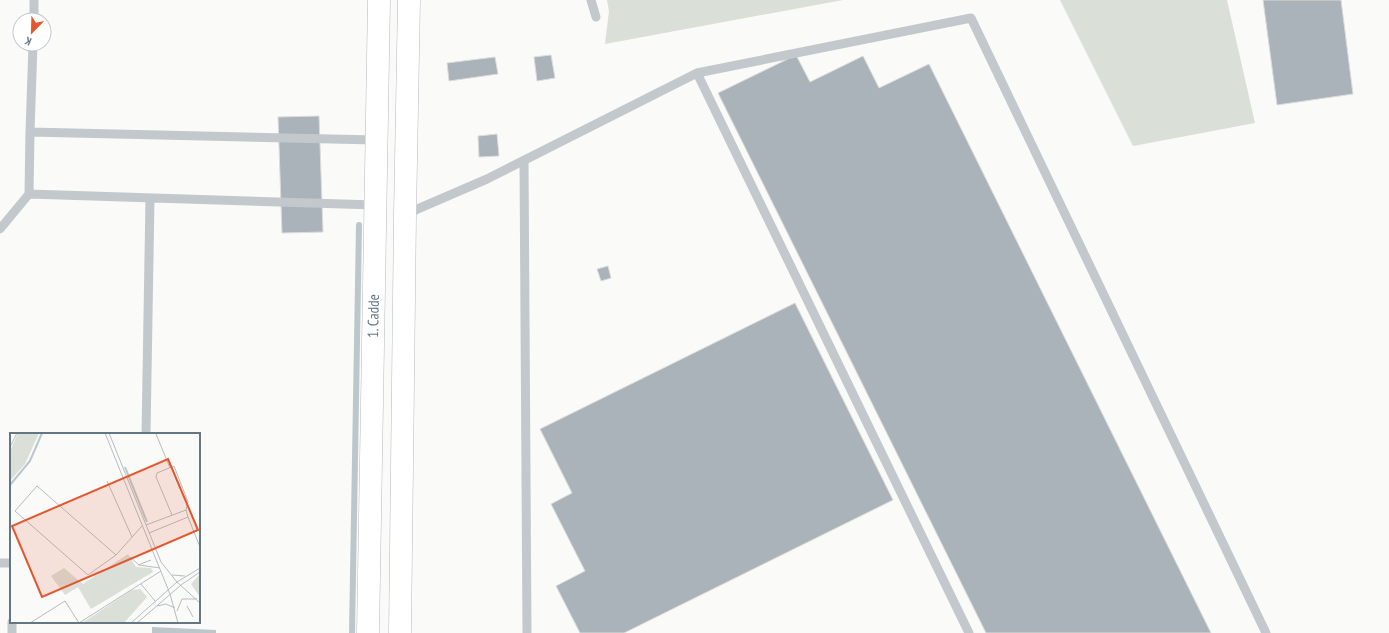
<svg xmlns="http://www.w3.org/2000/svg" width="1389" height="633" font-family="'PT Sans Narrow',sans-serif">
  <rect width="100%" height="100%" fill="#fafaf8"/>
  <path fill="#dadfd7" d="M607,0H843L605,44L609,11Z
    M1060,0H1227L1255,123L1133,146Z"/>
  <path fill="#bbc7cb" d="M152,627L216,630V633H152Z"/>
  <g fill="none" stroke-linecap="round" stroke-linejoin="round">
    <path stroke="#bbc7cb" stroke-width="6" d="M352,633L359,225"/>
  </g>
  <path fill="#aab3b9" stroke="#dcdcda" d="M1263,0H1341L1353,94L1277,105Z
    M551,55L555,78L537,81L534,57Z
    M796,55L810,82L863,56L879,88L929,64L1211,633H986L718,93Z
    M495,57L498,74L449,81L447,63Z
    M319,116L323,232L282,233L278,117Z
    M497,134L499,156L479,157L478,136Z
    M608,266L611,278L601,281L597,269Z
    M795,303L893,500L624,633H580L556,586L585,571L551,504L572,493L540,429Z"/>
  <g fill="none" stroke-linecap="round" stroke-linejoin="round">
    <defs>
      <g id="primary">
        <path id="s1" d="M368,633L379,0"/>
        <path d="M400,633L405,215L409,0"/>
      </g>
    </defs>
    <use href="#primary" stroke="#b5babe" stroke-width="23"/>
    <path stroke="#c3c8cc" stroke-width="9" d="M591,0L596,17
      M34,20V0
      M697,73L969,633
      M30,132L33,44
      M524,160L527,633
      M375,205L29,194L30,132L376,140
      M406,214L487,179L697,73L971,18L1266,633
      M0,229L29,194
      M146,434L150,198
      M0,563H11
      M12,622V633"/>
    <use href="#primary" stroke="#fff" stroke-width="22"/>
  </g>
  <g text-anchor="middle" stroke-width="4" stroke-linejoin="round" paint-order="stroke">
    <g font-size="15" fill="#657683" stroke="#fff">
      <text dy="5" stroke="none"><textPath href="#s1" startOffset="317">1. Cadde</textPath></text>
    </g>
  </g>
  <g transform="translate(10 433)">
    <rect width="190" height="190" fill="#fafaf8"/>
    <path d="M8,0H29L15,31L0,48V18ZM118,121L126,134L141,135L143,139L81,176L68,154L55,162L41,143L54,135L73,151ZM190,141V164L181,151ZM130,156L137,164L114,190H72L122,157Z" fill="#dadfd7"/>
    <path fill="none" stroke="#bbc7cb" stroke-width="2" d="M115,34L137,89M0,52L20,28L32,0"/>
    <path fill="none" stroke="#b5bdc2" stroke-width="1" d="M95,0L160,161L168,190M99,0L151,129L167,149L190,170M148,0L146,1L160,35M0,14L7,0M97,48L122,104M162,82L146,44L147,40L164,33L178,69L176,77M178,84L190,114M136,92L176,77L178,84L139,100M106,122L27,53L5,78L78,142L106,122L132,93M120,124L129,132L150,135M128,132L141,127M162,142L175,143M131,151L145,168M147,173L156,171L165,175M177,173L183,184M167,178L172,166H187M20,190L55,168L69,190M69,190L151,138M121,190L167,149L190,135M127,190L171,152L190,139"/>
    <path fill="#e4572e" fill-opacity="0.15" stroke="#e4572e" stroke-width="2" d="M158,26L188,97L32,164L2,93Z"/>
    <rect width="190" height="190" fill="none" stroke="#657683" stroke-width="2"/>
  </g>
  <g transform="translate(32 32) rotate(203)"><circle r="19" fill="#ffffff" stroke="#c1c8cd"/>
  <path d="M0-3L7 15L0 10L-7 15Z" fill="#e4572e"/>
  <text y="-6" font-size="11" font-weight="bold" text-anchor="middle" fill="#657683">K</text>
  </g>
</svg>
